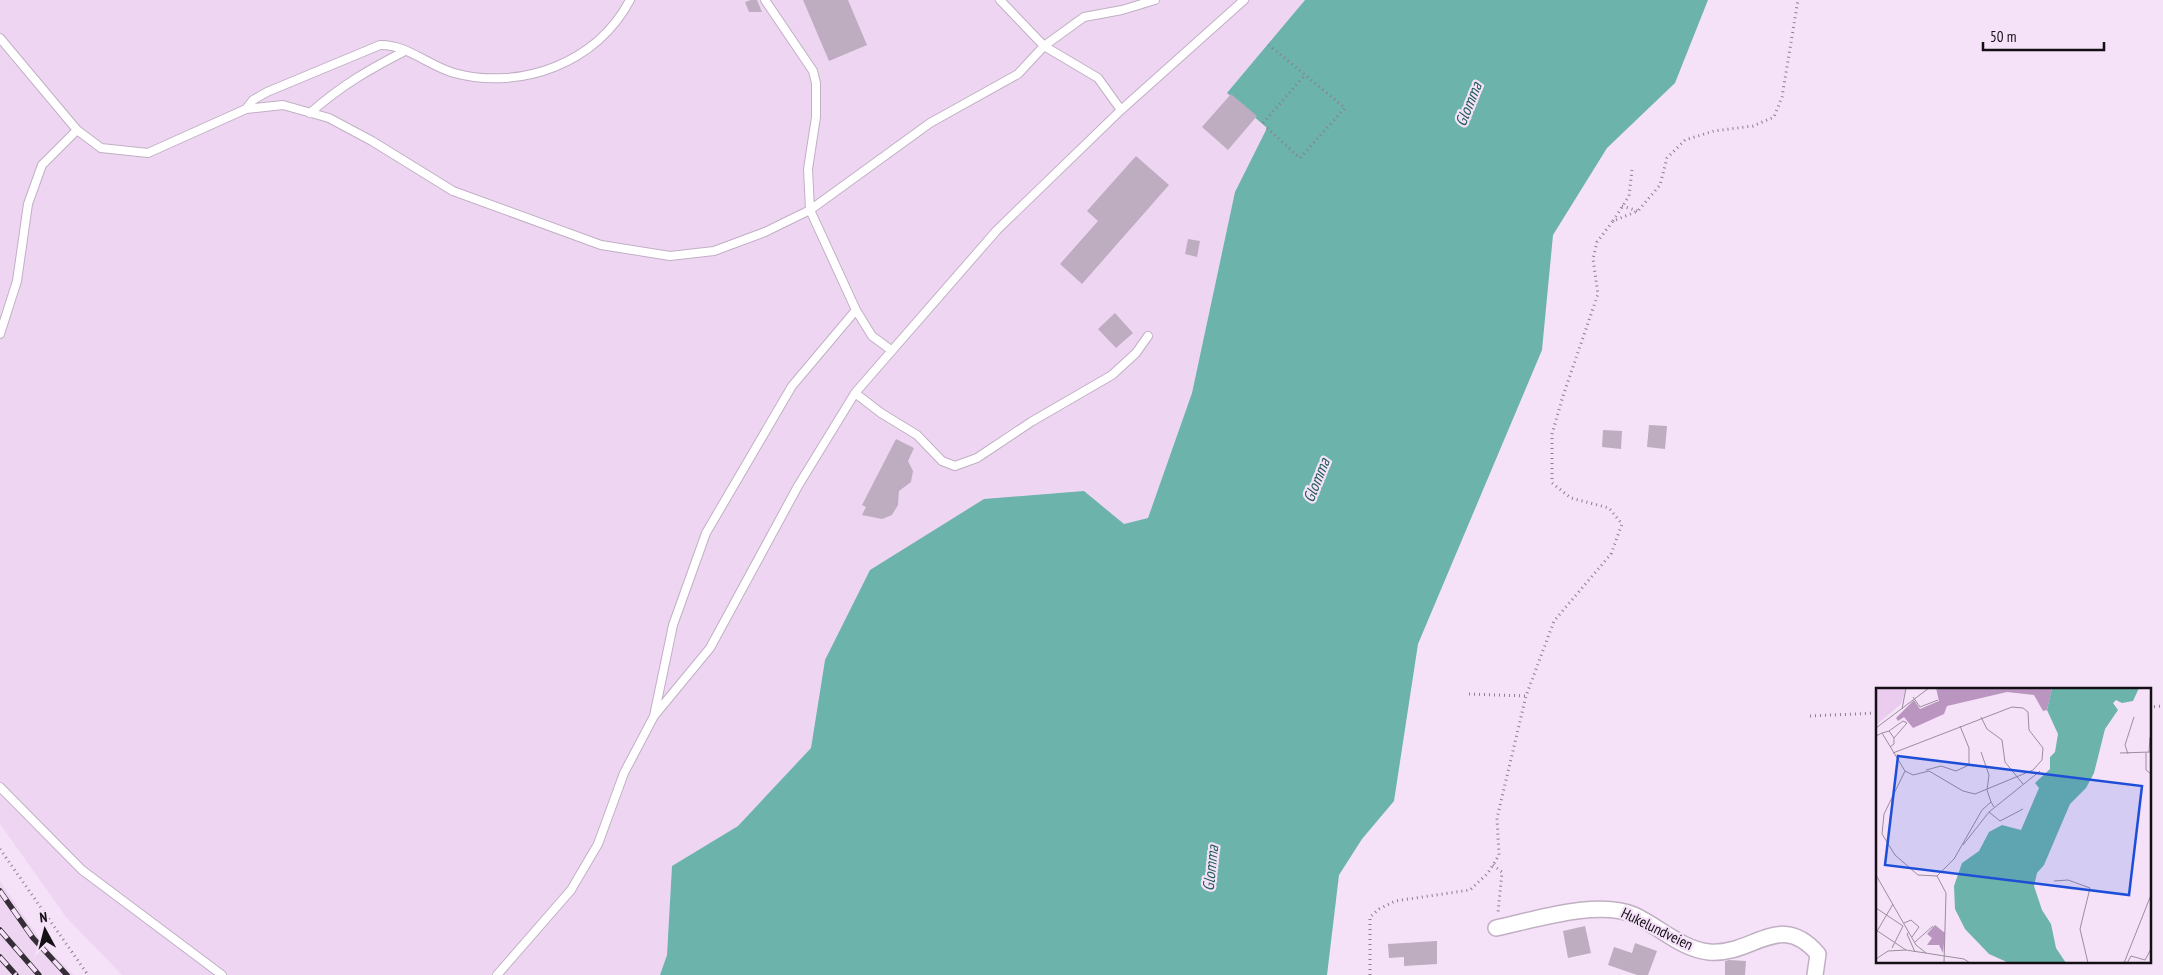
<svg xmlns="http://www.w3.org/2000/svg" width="2163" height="975" font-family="'PT Sans Narrow',sans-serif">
  <rect width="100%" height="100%" fill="#f5e2f8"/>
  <path fill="#eed6f3" d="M0,0H1305L1269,45L1263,123L1267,128L1235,192L1192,393L1148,518L1124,524L1084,491L825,660L811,748L738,826L672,866L667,955L660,975H122L66,917L0,824Z
    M0,881L44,945L74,975H0Z"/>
  <path fill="#6bb3ab" d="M1305,0H1708L1675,83L1607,148L1553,235L1542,350L1418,644L1394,801L1362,839L1339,875L1327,975H660L667,955L672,866L738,826L811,748L825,660L870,570L984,499L1084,491L1124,524L1148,518L1192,393L1235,192L1267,128L1227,93Z"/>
  <path fill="#beacc1" d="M751,0H757L762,12H749L745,2Z
    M803,0H848L867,45L829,61Z
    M1231,94L1257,116L1228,150L1202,127Z
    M1136,156L1169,185L1082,284L1060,264L1098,221L1087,211Z
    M1188,239L1200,241L1197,257L1185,254Z
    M1115,313L1133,333L1116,348L1098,329Z
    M1649,425L1667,426L1665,449L1647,447Z
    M1603,430L1622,431L1621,449L1602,447Z
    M896,439L914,448L908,461L913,471L911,482L899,491L898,505L892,515L882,519L862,515L866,507L862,505Z
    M1585,926L1591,953L1568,958L1563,931Z
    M1437,941V964L1404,966V957L1389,958L1388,944Z
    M1635,943L1657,951L1648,975H1637L1608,965L1614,947L1632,953Z
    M1729,960L1746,961L1745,975H1725V961Z"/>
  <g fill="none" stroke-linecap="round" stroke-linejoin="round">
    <defs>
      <path id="service" d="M765,0L813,71L816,83V117L808,169L810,210L856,310
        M1000,0L1044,46L1098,78L1121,110
        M0,38L77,130L42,165L28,204L17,281L0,334
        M246,109L253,100L267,92L380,45C406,44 429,66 454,73C521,91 597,63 630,0
        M310,113C342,85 368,70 405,51
        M77,130L101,148L148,153L246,109L283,105L329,118L372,141L453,191L601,245L670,256L714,251L765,232L810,210L930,123L1018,74L1044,46L1084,17L1122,10L1155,0
        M855,393L881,413L917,435L942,461L955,466L977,458L1031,422L1112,375L1136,353L1148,336
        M654,716L710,648L798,486L855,393L997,230L1121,110L1244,0
        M0,787L82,870L222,975
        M497,975L571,890L598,844L624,773L654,716L673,625L706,533L792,386L856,310L872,336L891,350"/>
      <path id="minor" d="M1496,928C1534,920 1599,899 1634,915C1660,927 1681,949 1709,952C1753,956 1780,909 1818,954L1815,975"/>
    </defs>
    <use href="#service" stroke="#c1afc4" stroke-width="10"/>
    <use href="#minor" stroke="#c1afc4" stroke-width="18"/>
    <path stroke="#8b7e8d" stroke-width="3" stroke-dasharray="1 4" stroke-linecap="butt" d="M1263,123L1305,75
      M1267,128L1300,158L1345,108L1269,45
      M1622,206L1638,211
      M1613,221L1629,196L1632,170
      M1469,694L1526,696
      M2149,707L2163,706
      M1810,716L1877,713
      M0,849L88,975
      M1493,865L1502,872L1498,912
      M1370,975V917L1379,909L1395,901L1470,890L1487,874L1493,865L1499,855L1497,818L1526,696L1554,621L1611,554L1622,524L1609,508L1571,498L1552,483V434L1563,396L1598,294L1593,259L1597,242L1613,221L1638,211L1660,185L1667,158L1685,140L1714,131L1753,126L1774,117L1782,97L1798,0"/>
    <use href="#service" stroke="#fff" stroke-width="8"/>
    <use href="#minor" stroke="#fff" stroke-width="15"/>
    <defs>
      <path id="rail" d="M0,891L33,938L67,975
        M0,930L39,975
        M0,957L16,975"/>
    </defs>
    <use href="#rail" stroke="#362e37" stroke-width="5.5"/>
    <use href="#rail" stroke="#f5e2f8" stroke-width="4" stroke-dasharray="11" stroke-linecap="butt"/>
  </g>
  <g text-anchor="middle" stroke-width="4.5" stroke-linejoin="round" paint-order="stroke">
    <g font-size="15" fill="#140e15" stroke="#f5e2f8">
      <text transform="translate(1657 929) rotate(26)" y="5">Hukelundveien</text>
    </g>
    <g font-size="16" font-style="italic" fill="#205c57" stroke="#f5e2f8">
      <text transform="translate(1468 104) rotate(-68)" y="6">Glomma</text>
      <text transform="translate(1316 480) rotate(-68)" y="6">Glomma</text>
      <text transform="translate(1210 868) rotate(-84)" y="6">Glomma</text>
    </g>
  </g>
  <g transform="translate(1876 688)">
    <rect width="275" height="275" fill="#f5e2f8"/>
    <path d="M5,0H30L25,16L0,37V3Z" fill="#eaccef"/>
    <path d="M60,0H176L171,22L167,23L158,7L131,4L71,18L68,26L37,40L28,29L22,33L20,30L38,12L44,21L63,13ZM59,237L69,245L67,265L63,257H51L56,250L51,246Z" fill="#b995c0"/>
    <path d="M176,0H263L257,13L246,15L240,12L237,15L242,22L229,41L218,85L210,100L194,116L168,177L161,185L158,198L166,222L175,236L180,260L190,275H133L113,266L89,241L79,221L78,198L86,175L103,163L113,144L126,137L145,142L163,100L159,95L174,81V69L179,64L182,46L171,22Z" fill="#6bb3ab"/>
    <path fill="none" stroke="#9b8d9d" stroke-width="1" d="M37,9L44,19L62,12M26,21L30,0M105,29L111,41L126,52L129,74L147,96M0,40L53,0M13,43L27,33L31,35L18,50M6,45L13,43L18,50V56L14,59M0,48L6,45L29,83L8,126L6,146L19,167L42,187L61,188L78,171L106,122L115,114L118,119M105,64L113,87L111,102L115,114M273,64L274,49M17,65L136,19L147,20L152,24L153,42L167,60L166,72L157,82L99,106L87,103L53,83L37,87L29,83M244,65L275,64M270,65V82L275,86M252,66L249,57L258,29M50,82L65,78L80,83L93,77V60L84,38M113,124L124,133L147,121M87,157L113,124L164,83M0,187L40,257L50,265M61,188L70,205L68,275M178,193L192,192L214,200L204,241L212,275M0,220L27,238L16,260M28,235L35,232L43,239L36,249M0,242L30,262M33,244L31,246L39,264M0,245L17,216M39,254L57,238M0,271L12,263L30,262L88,271L94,275M248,275L275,207M251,275L255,268L269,272L275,261"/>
    <path fill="#1d4ed8" fill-opacity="0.15" stroke="#1d4ed8" stroke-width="2.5" d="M22,68L266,98L253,207L9,177Z"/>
    <rect width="275" height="275" fill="none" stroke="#140e15" stroke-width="2.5"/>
  </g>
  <g transform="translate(45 930) rotate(353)" stroke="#f5e2f8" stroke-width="4" paint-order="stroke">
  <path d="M0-4L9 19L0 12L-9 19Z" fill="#140e15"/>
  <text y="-8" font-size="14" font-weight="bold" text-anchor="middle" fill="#140e15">N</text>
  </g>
  <path d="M1983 42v8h121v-8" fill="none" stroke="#140e15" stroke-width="2.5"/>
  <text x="1990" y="42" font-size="15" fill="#140e15" stroke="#f5e2f8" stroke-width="4" paint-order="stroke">50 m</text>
</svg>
